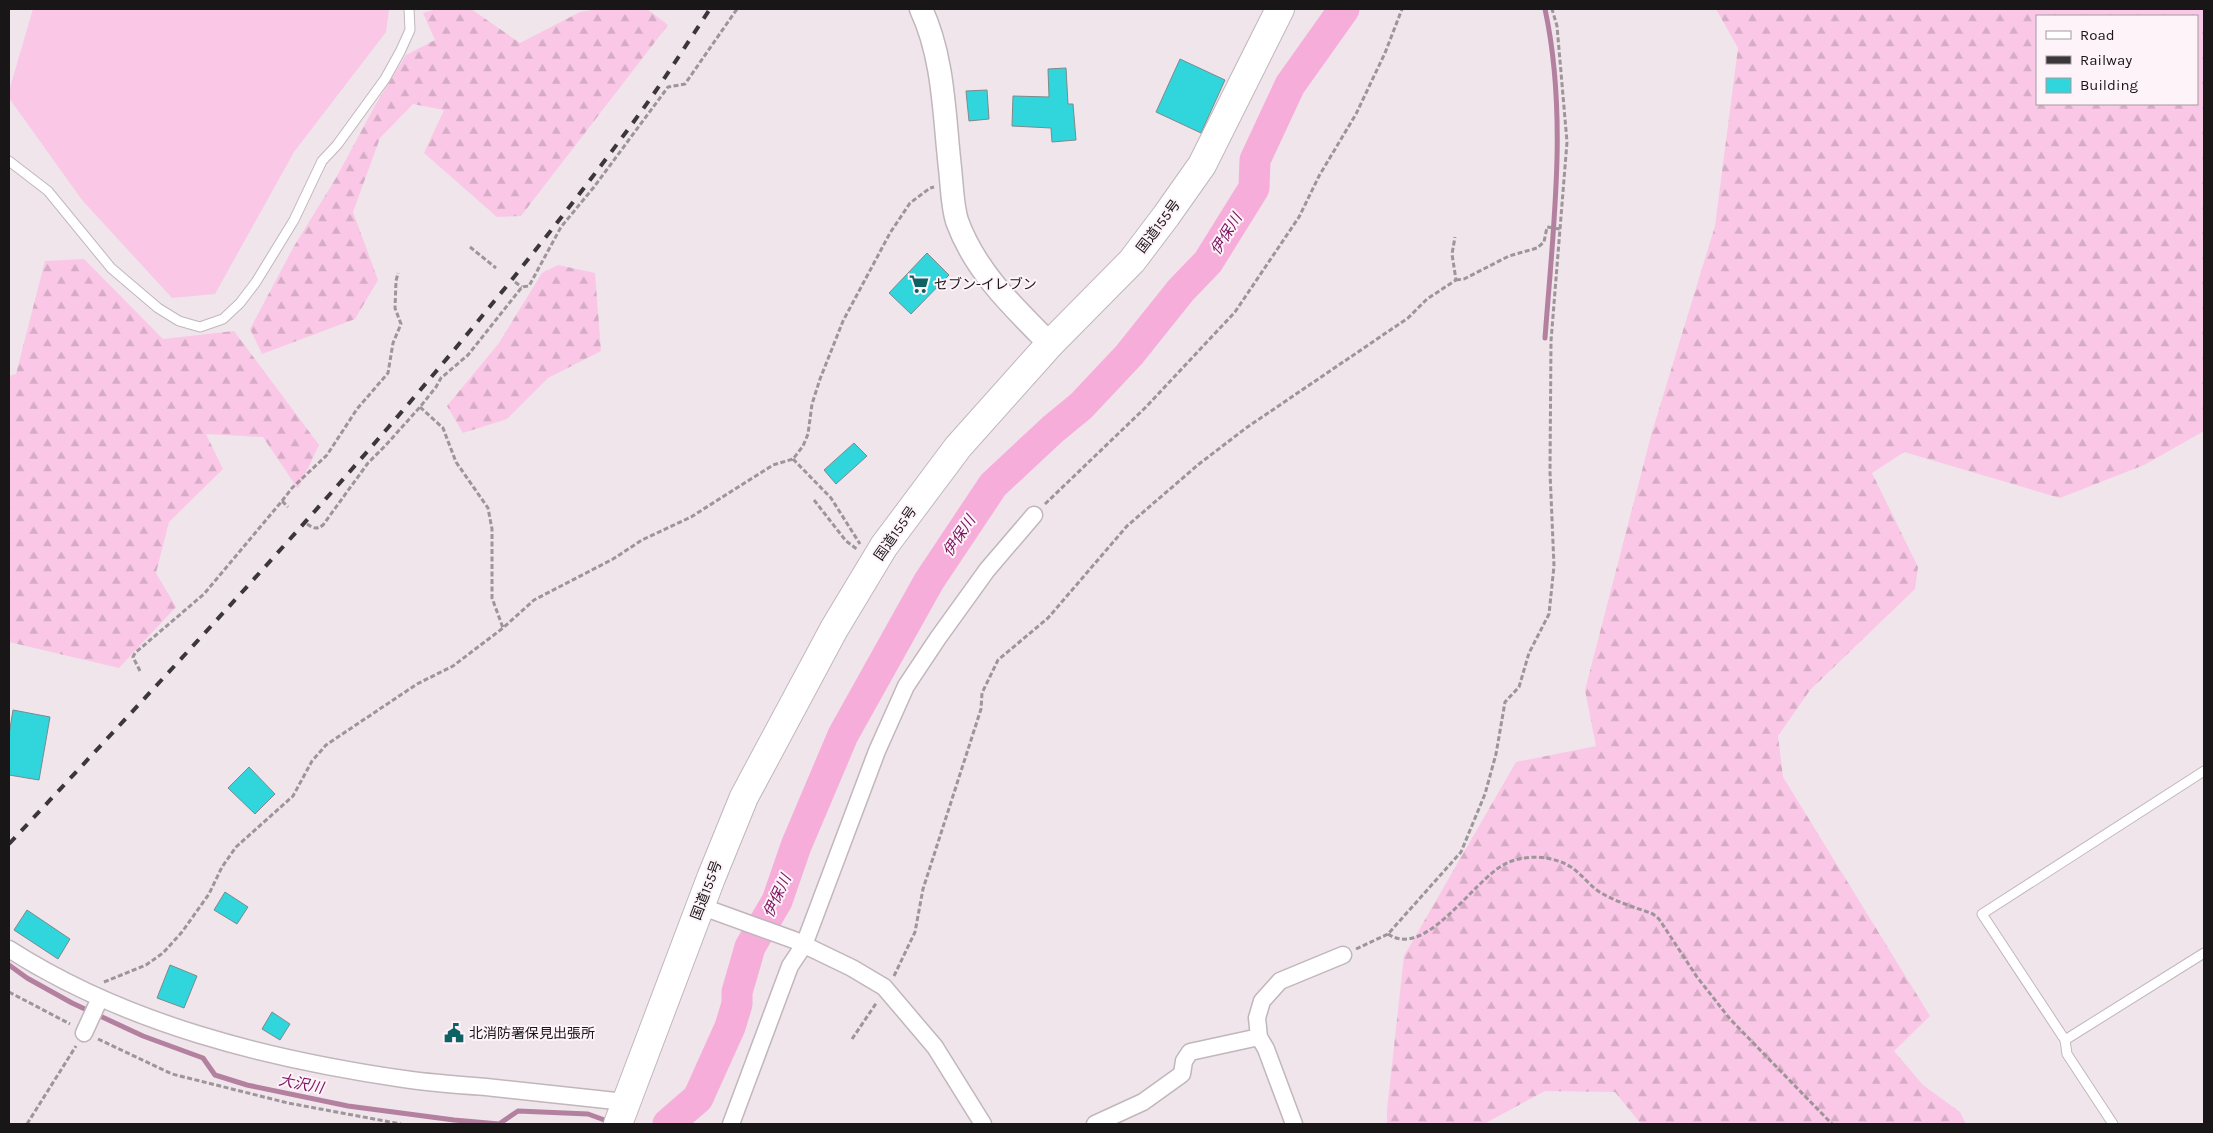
<svg xmlns="http://www.w3.org/2000/svg" width="2213" height="1133" font-family="Karla,'Noto Sans JP',sans-serif">
  <defs>
    <pattern id="forest-firs" width="22" height="20" patternUnits="userSpaceOnUse" patternTransform="scale(1.25)"><rect width="22" height="20" fill="#fac8e6"/><path d="M5 1l3.5 6h-7zM16 11l3.5 6h-7z" fill="#d6abc5"/></pattern>
  </defs>
  <rect width="100%" height="100%" fill="#efe5eb"/>
  <path fill="url(#forest-firs)" fill-rule="evenodd" d="M437,9H471L520,43L580,12L598,9H647L668,25L521,216L497,217L424,153L444,110L413,104L380,138L353,212L378,280L355,319L262,354L250,329L293,248L336,178L377,102L406,55L435,40L423,13Z
    M1716,9H2204V431L2144,465L2060,498L1904,452L1872,473L1918,567L1915,589L1810,690L1778,736L1783,777L1930,1016L1894,1051L1923,1085L1960,1112L1966,1124H1641L1615,1092L1545,1091L1484,1124H1387V1110L1404,956L1516,762L1596,746L1585,690L1652,432L1715,226L1738,48ZM2037,16H2197V104H2037Z
    M84,259L163,339L234,331L319,445L298,489L263,437L206,434L223,469L169,522L156,573L176,607L119,668L9,642V376L16,374L45,261Z
    M558,265L595,273L601,351L548,378L507,419L463,433L447,406L499,343L542,273Z"/>
  <path fill="#fac8e6" d="M33,9H387L389,10L386,32L294,152L215,294L172,298L82,200L9,98V91Z"/>
  <g fill="none" stroke-linecap="round" stroke-linejoin="round">
    <path stroke="#b4809f" stroke-width="5" d="M1545,338C1553,229 1568,116 1545,9
      M9,965L27,978L72,1003L143,1036L203,1058L215,1075L247,1085L348,1106L454,1120L499,1124L518,1111L588,1114L610,1122"/>
    <path stroke="#f6add9" stroke-width="31" d="M668,1124L698,1098L730,1027L737,1004V992L750,947L777,901L796,846L843,735L929,581L993,485L1053,429L1081,406L1129,355L1181,290L1208,262L1254,188L1255,160L1290,85L1344,9"/>
  </g>
  <path fill="#30d6db" stroke="#7e898a" d="M1180,59L1225,80L1201,133L1156,112Z
    M1066,68L1068,104H1073L1076,140L1052,142L1051,128L1012,126L1013,96L1049,97L1048,69Z
    M987,90L989,119L969,121L966,91Z
    M927,253L949,275L911,314L889,293Z
    M854,443L867,456L836,484L824,470Z
    M13,710L50,717L39,780L9,775V735Z
    M249,767L275,794L255,814L228,788Z
    M225,892L248,907L237,924L214,910Z
    M27,910L70,939L58,959L14,930Z
    M170,965L197,976L184,1008L157,998Z
    M272,1012L290,1024L280,1040L262,1029Z"/>
  <g fill="none" stroke-linecap="round" stroke-linejoin="round">
    <defs>
      <path id="lane" d="M9,161L48,191L111,268L158,308L179,321L200,327L223,319L240,303L256,282L294,220L322,161L337,145L385,79L400,52L410,30L409,9
        M2065,1040L2204,953
        M2113,1124L2067,1054L2065,1040L1982,914L2204,771"/>
      <path id="street" d="M700,906L794,940L852,968L884,987L935,1047L983,1124
        M9,949C126,1024 267,1059 404,1079C431,1083 459,1085 486,1087C533,1092 579,1097 625,1102
        M84,1033L100,998
        M731,1124L790,966L804,945L877,751L906,686L938,638L987,570L1034,515
        M1095,1124L1143,1102L1182,1074L1184,1061L1190,1052L1259,1037
        M1294,1124L1266,1049L1259,1037L1257,1018L1262,1001L1280,981L1343,955"/>
      <path id="secondary" d="M921,9C944,58 944,115 950,168C952,185 952,205 957,221C975,271 1013,307 1050,344"/>
      <path id="highway" d="M618,1124L711,878L744,797L834,629L884,546L958,447L1050,344L1132,261L1166,216L1202,165L1280,9"/>
    </defs>
    <use href="#lane" stroke="#c0b6bc" stroke-width="11"/>
    <use href="#street" stroke="#c0b6bc" stroke-width="19"/>
    <use href="#secondary" stroke="#c0b6bc" stroke-width="25"/>
    <use href="#highway" stroke="#c0b6bc" stroke-width="30"/>
    <path stroke="#9d959a" stroke-width="3" stroke-dasharray="5 2.5" stroke-linecap="butt" d="M470,247L496,268
      M1456,280L1464,279L1509,256L1537,248L1544,242L1547,227L1560,229
      M515,282L522,287
      M420,407L443,428L456,462L488,508L492,529V598L503,628
      M793,459L831,498L860,544
      M814,500L846,541L858,550
      M282,501L292,488L327,455L357,409L388,373L393,343L401,324L395,308L396,281L398,273
      M1045,504L1146,407L1235,312L1299,217L1319,176L1356,114L1385,53L1402,9
      M307,524C313,528 316,530 323,525L368,463L385,446L420,407L436,387L441,378L468,355L522,287L529,286L561,227L594,187L668,87L685,84L737,9
      M140,671L133,657L135,653L204,594L282,501L288,507
      M1388,934C1426,960 1473,880 1505,864C1525,854 1552,855 1571,867C1583,875 1591,888 1603,894C1619,903 1637,908 1653,914L1659,919L1697,977L1730,1019L1832,1124
      M1356,949L1388,934L1461,852L1485,794L1496,754L1505,702L1519,687L1529,653L1549,614L1554,566L1550,472L1551,341L1567,142L1557,26L1552,9
      M894,976L915,932L923,889L981,709L982,693L998,660L1048,618L1127,526L1199,464L1246,428L1408,318L1427,299L1456,280L1452,254L1455,237
      M104,982L146,965L163,953L182,932L209,894L222,867L236,847L293,796L312,761L326,745L417,684L453,666L503,628L534,600L613,559L642,540L691,517L773,465L793,459L803,446L808,434L812,404L820,379L843,321L890,233L910,203L930,188L934,187
      M9,992L70,1024
      M98,1039L172,1074L288,1103L401,1124
      M852,1039L877,1002
      M27,1124L76,1046"/>
    <use href="#lane" stroke="#fff" stroke-width="9"/>
    <use href="#street" stroke="#fff" stroke-width="16"/>
    <use href="#secondary" stroke="#fff" stroke-width="22"/>
    <use href="#highway" stroke="#fff" stroke-width="28"/>
    <path stroke="#3a3639" stroke-width="4" stroke-dasharray="9 9" stroke-linecap="butt" d="M9,844C229,608 452,371 643,109C666,77 688,42 710,9"/>
  </g>
  <defs>
    <symbol id="supermarket-bare" viewBox="-9 -9 18 18"><path d="M-6-5.5h2.5l.6 2H6L4.5 2H-2.5L-4.4-4H-6ZM-1.5 3.2a1.3 1.3 0 1 0 .1 0ZM3 3.2a1.3 1.3 0 1 0 .1 0Z" fill="#106164" stroke="#fdf3f8" stroke-width="2.5" paint-order="stroke"/></symbol>
    <symbol id="civic-bare" viewBox="-9 -9 18 18"><path d="M-.6-6.5H3V-4.5H.6V-3L4-1V1h2V6H-6V1h2V-1L-.6-3ZM-1.2 2.5V6h2.4V2.5Z" fill="#106164" stroke="#fdf3f8" stroke-width="2.5" paint-order="stroke"/></symbol>
  </defs>
  <g fill-rule="evenodd">
    <use href="#supermarket-bare" x="905" y="270" width="28" height="28"/>
    <use href="#civic-bare" x="440" y="1019" width="28" height="28"/>
  </g>
  <g text-anchor="middle" stroke-width="4" stroke-linejoin="round" paint-order="stroke">
    <g font-size="14" fill="#191618" stroke="#fdf3f8">
      <text transform="translate(1158 226) rotate(-53)" y="5">国道155号</text>
      <text transform="translate(895 533) rotate(-55)" y="5">国道155号</text>
      <text transform="translate(706 890) rotate(-69)" y="5">国道155号</text>
    </g>
    <g font-size="14" fill="#191618" stroke="#fdf3f8" text-anchor="start">
      <text x="934" y="289">セブン-イレブン</text>
      <text x="469" y="1038">北消防署保見出張所</text>
    </g>
    <g font-size="15" font-style="italic" fill="#7b115e" stroke="#fdf3f8">
      <text transform="translate(1226 234) rotate(-58)" y="5">伊保川</text>
      <text transform="translate(959 536) rotate(-56)" y="5">伊保川</text>
      <text transform="translate(777 896) rotate(-65)" y="5">伊保川</text>
      <text transform="translate(301 1084) rotate(11)" y="5">大沢川</text>
    </g>
  </g>
  <rect width="2213" height="1133" fill="none" stroke="#191618" stroke-width="20"/>
  <rect x="2036" y="15" width="162" height="90" fill="#fdf3f8" stroke="#a29b9e"/>
  <rect x="2046" y="31" width="25" height="8" fill="#ffffff" stroke="#a29b9e"/>
  <text x="2080" y="40" font-size="15" fill="#191618">Road</text>
  <rect x="2046" y="56" width="25" height="8" fill="#3a3639" stroke="#a29b9e"/>
  <text x="2080" y="65" font-size="15" fill="#191618">Railway</text>
  <rect x="2046" y="78" width="25" height="15" fill="#30d6db" stroke="#a29b9e"/>
  <text x="2080" y="90" font-size="15" fill="#191618">Building</text>
</svg>
